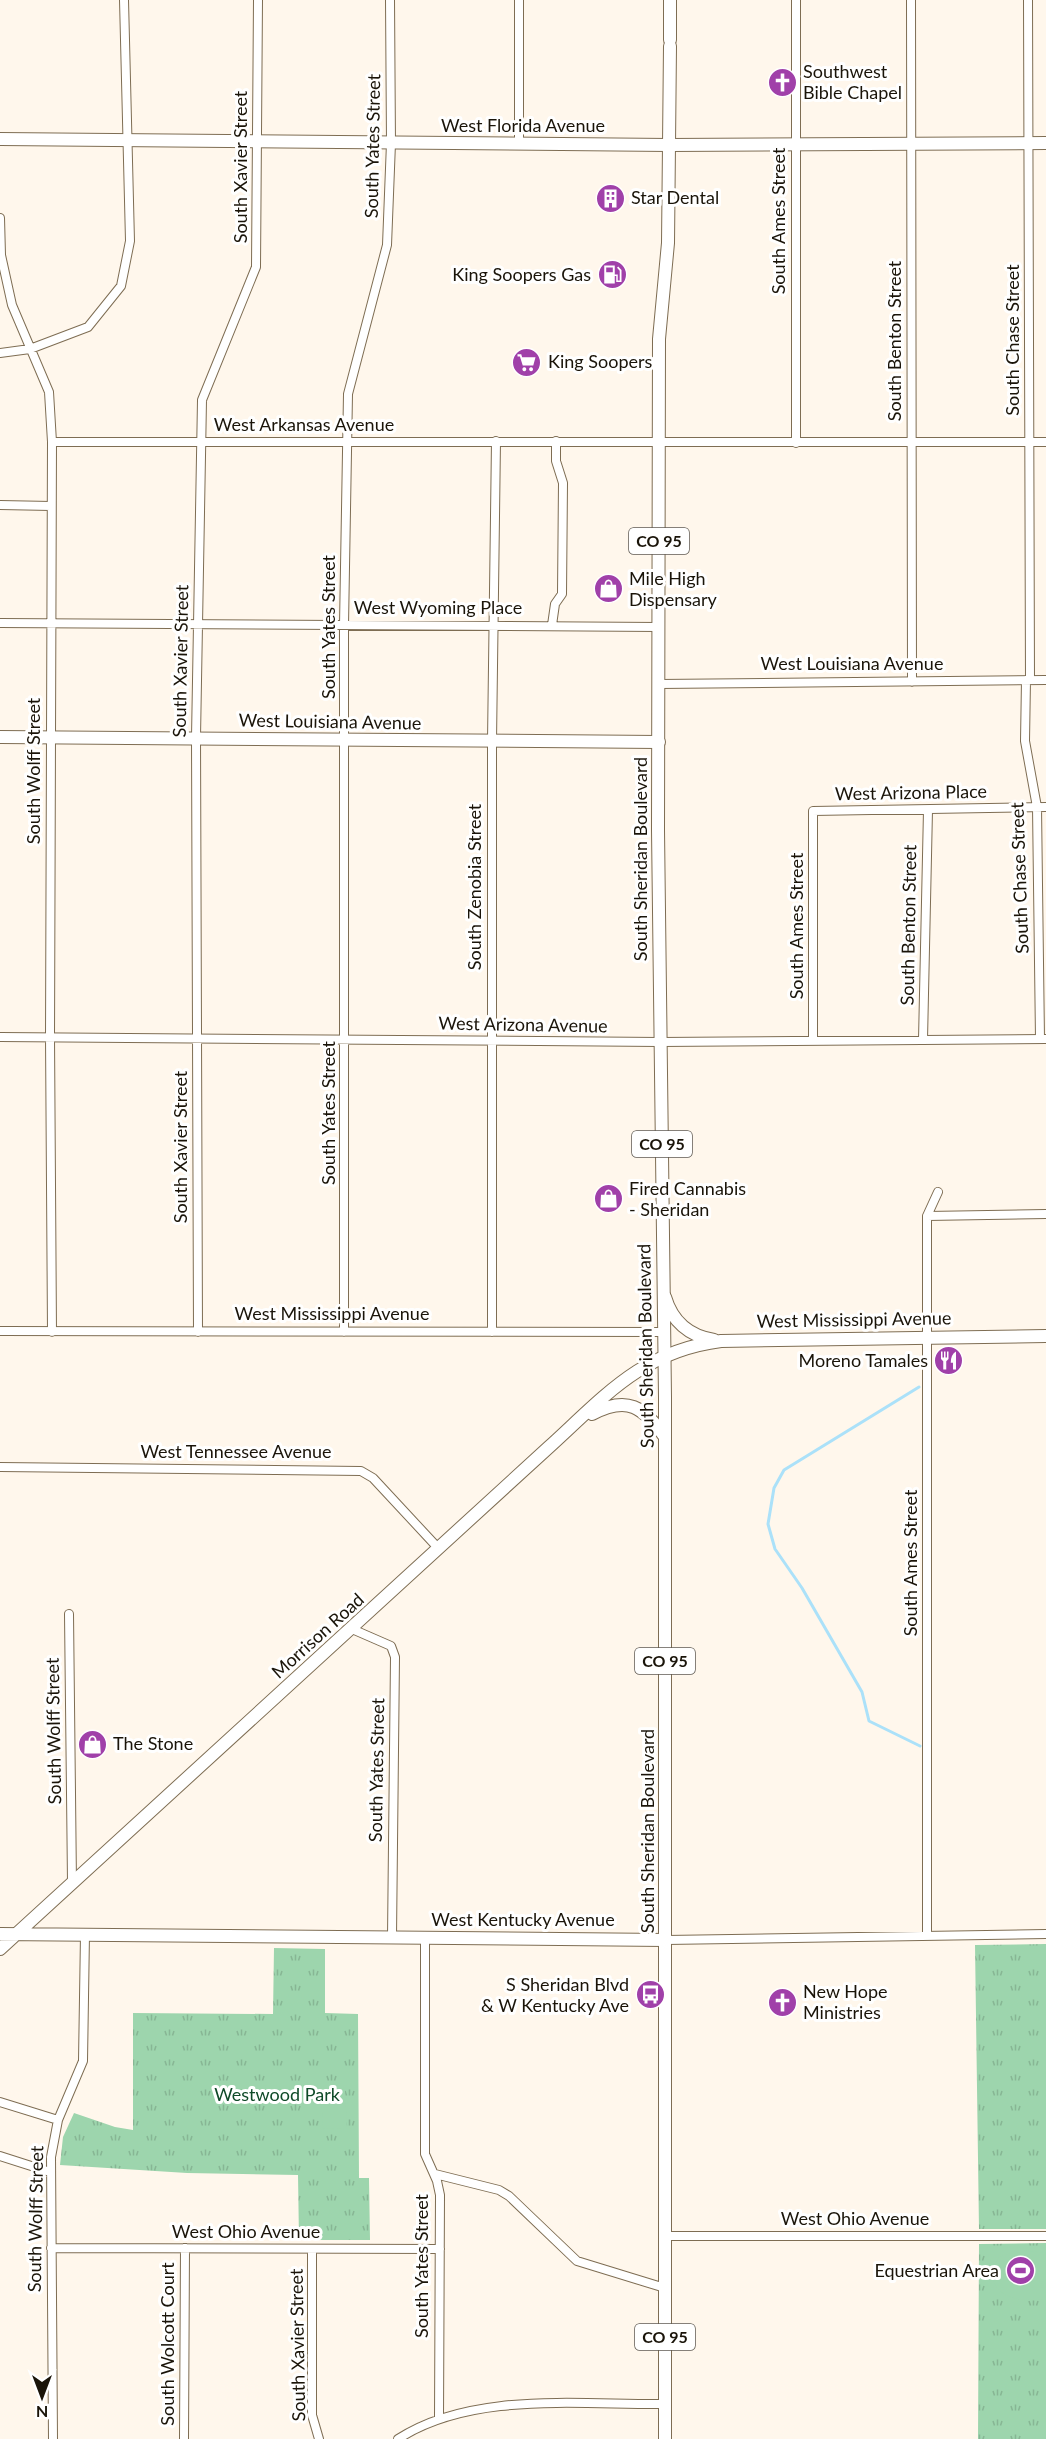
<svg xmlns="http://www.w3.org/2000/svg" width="1046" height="2439" font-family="Lato,sans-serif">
  <defs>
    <pattern id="grass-tufts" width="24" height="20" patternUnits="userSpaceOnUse" patternTransform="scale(1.5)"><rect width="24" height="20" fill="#9dd5ad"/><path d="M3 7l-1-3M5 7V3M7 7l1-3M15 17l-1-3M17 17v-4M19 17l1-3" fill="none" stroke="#87b694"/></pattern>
  </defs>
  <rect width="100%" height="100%" fill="#fff7ec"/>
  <path fill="url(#grass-tufts)" d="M1046,1944V2229H979L975,1945Z
    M274,1948L325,1949V2013L358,2014L359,2178H369L370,2240H299L298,2175L187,2173L60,2165L63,2137L74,2113L115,2127L133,2130V2013L273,2014Z
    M1046,2243V2439H978L979,2244Z"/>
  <path fill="#9dd5ad" d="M345,2091L347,2128L323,2129L321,2092Z
    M1020,2250L1046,2253V2299C1017,2305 978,2293 999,2257Z"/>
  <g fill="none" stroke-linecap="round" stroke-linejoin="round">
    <path stroke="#abe1f9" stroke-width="3" d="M943,1372L960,1363
      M919,1387L784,1470L774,1488L768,1524L775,1549L802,1588L862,1692L869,1721L920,1746"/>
    <defs>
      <path id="street" d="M911,0L912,682
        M1028,0L1030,680
        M519,144V0
        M0,218L1,255L12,305L49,392L52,442L50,1037L52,1332
        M0,353L30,349L88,327L121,286L130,241L124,0
        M52,442H1046
        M796,443V0
        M0,505L51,506
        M0,623L659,627
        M552,625L555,604L562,594L563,483L556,461V441
        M1026,680L1025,741L1037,807L1040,1039
        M659,684L1046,680
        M0,1037L660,1042L1046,1039
        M923,1040L928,810
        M813,1041V811L1046,807
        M927,1216L1046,1214
        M0,1331L664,1332
        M198,1332L196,737L202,400L256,267L258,0
        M344,1332V625L348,394L387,245L391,143L390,0
        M492,1332V741L496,441
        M0,1467L361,1471L373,1478L439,1549
        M69,1614L72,1883
        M352,1629L391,1646L395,1657L392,1937
        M927,1936V1216L938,1192
        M425,1938V2154L437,2181L440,2195L439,2418
        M666,1940L1046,1934
        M0,2102L58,2120
        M0,2156L50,2172
        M435,2174L499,2190L509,2196L577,2261L665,2288
        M665,2236H1046
        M51,2248L440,2249
        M312,2250V2415L319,2439
        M53,2439L51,2157L58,2120L83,2061L85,1934
        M184,2439L185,2248
        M398,2439C472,2391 579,2405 665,2404"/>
      <path id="secondary" d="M0,139L669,145L1046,143
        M0,737L659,742
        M665,1297C672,1321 689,1336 714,1340
        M592,1414C628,1395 643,1407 665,1437
        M0,1934L666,1940
        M0,1949L549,1447C604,1397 642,1351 721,1341L1046,1336"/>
      <path id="primary" d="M670,40V0
        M665,2439V1397L658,830L659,339L668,243L670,46"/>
    </defs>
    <use href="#street" stroke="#7e6d53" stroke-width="10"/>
    <use href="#secondary" stroke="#7e6d53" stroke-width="14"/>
    <use href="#primary" stroke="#7e6d53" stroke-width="14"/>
    <use href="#street" stroke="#fff" stroke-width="8"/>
    <use href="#secondary" stroke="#fff" stroke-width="12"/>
    <use href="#primary" stroke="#fff" stroke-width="12"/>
  </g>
  <defs>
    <symbol id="church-disc" viewBox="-11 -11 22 22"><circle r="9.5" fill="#a040a9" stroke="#fff"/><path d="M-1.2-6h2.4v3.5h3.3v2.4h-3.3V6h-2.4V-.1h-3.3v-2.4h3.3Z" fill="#fff"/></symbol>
    <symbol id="building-disc" viewBox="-11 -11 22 22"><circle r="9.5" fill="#a040a9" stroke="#fff"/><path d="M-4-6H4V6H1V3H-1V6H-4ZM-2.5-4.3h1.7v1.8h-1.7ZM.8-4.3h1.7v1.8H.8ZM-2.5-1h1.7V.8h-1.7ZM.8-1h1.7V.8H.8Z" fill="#fff"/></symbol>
    <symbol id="fuel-disc" viewBox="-11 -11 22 22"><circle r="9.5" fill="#a040a9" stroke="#fff"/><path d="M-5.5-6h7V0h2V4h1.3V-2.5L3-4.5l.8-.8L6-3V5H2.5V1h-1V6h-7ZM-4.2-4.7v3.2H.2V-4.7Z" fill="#fff"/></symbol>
    <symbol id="supermarket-disc" viewBox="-11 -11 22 22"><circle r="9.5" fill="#a040a9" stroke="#fff"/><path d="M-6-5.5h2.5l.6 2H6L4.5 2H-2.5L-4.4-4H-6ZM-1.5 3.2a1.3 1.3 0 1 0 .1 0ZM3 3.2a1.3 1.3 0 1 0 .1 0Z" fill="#fff"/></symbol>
    <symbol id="shop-disc" viewBox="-11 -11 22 22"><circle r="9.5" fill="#a040a9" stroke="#fff"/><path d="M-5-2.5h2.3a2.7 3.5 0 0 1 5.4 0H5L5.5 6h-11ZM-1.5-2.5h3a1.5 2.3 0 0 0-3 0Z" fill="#fff"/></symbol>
    <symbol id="restaurant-disc" viewBox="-11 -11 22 22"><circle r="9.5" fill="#a040a9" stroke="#fff"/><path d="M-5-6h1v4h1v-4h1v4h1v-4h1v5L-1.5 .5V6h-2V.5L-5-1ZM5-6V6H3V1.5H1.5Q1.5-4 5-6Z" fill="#fff"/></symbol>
    <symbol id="bus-disc" viewBox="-11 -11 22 22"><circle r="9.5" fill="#a040a9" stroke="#fff"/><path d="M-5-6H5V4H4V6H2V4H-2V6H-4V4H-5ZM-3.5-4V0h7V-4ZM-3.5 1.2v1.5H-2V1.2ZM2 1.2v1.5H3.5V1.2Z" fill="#fff"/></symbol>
    <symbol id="stadium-disc" viewBox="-11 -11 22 22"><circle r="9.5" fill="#a040a9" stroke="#fff"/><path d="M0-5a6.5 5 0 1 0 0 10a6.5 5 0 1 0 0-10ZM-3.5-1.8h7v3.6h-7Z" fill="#fff"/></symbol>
  </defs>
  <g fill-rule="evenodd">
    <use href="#church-disc" x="766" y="66" width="33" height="33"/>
    <use href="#building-disc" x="594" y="182" width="33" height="33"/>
    <use href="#fuel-disc" x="596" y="258" width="33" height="33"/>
    <use href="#supermarket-disc" x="510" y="346" width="33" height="33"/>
    <use href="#shop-disc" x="592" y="572" width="33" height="33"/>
    <use href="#shop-disc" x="592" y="1182" width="33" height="33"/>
    <use href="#restaurant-disc" x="932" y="1344" width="33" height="33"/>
    <use href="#shop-disc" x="76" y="1728" width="33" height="33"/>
    <use href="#bus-disc" x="634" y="1978" width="33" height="33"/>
    <use href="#church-disc" x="766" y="1986" width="33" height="33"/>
    <use href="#stadium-disc" x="1004" y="2254" width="33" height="33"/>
  </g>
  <g text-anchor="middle" stroke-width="6" stroke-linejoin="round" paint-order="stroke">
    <g fill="#fff" stroke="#5f5a53" stroke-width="1.5">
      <rect x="629" y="528" width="60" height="26" rx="4.5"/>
      <rect x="632" y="1131" width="60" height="26" rx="4.5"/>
      <rect x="635" y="1648" width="60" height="26" rx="4.5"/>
      <rect x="635" y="2324" width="60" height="26" rx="4.5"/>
    </g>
    <g font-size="16" font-weight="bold" fill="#1a1409">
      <text x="659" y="547">CO 95</text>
      <text x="662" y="1150">CO 95</text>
      <text x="665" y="1667">CO 95</text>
      <text x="665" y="2343">CO 95</text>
    </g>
    <g font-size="18" fill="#1a1409" stroke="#fff" text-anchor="start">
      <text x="803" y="78">Southwest<tspan x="803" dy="21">Bible Chapel</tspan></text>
      <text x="631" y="204">Star Dental</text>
      <text x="591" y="281" text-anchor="end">King Soopers Gas</text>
      <text x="548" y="368">King Soopers</text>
      <text x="629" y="585">Mile High<tspan x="629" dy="21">Dispensary</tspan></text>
      <text x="629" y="1195">Fired Cannabis<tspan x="629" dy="21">- Sheridan</tspan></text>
      <text x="928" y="1367" text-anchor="end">Moreno Tamales</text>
      <text x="113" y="1750">The Stone</text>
      <text x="629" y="1991" text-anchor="end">S Sheridan Blvd<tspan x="629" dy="21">&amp; W Kentucky Ave</tspan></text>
      <text x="803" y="1998">New Hope<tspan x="803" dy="21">Ministries</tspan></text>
      <text x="999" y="2277" text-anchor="end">Equestrian Area</text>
    </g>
    <g font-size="18" fill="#1a1409" stroke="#fff">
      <text x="523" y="132">West Florida Avenue</text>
      <text transform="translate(373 146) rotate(-89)" y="6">South Yates Street</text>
      <text transform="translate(241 167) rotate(-90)" y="6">South Xavier Street</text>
      <text transform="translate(779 221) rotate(-90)" y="6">South Ames Street</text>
      <text transform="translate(1013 340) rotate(-90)" y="6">South Chase Street</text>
      <text transform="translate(895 341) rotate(-90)" y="6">South Benton Street</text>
      <text x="304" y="431">West Arkansas Avenue</text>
      <text x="438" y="614">West Wyoming Place</text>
      <text transform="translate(329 627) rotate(-90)" y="6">South Yates Street</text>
      <text transform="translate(181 661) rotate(-89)" y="6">South Xavier Street</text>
      <text x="852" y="670">West Louisiana Avenue</text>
      <text transform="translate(330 722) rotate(1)" y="6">West Louisiana Avenue</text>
      <text transform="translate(34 771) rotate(-90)" y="6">South Wolff Street</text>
      <text transform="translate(911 793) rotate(-1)" y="6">West Arizona Place</text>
      <text transform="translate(641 859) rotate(-90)" y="6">South Sheridan Boulevard</text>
      <text transform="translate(1020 878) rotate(-92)" y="6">South Chase Street</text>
      <text transform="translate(475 887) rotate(-90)" y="6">South Zenobia Street</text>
      <text transform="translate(909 925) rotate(-89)" y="6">South Benton Street</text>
      <text transform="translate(797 926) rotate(-90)" y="6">South Ames Street</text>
      <text transform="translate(523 1025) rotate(1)" y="6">West Arizona Avenue</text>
      <text transform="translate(329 1113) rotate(-90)" y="6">South Yates Street</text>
      <text transform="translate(181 1147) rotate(-90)" y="6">South Xavier Street</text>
      <text x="332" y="1320">West Mississippi Avenue</text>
      <text transform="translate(854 1320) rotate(-1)" y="6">West Mississippi Avenue</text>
      <text transform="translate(646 1346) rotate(-91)" y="6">South Sheridan Boulevard</text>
      <text x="236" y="1458">West Tennessee Avenue</text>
      <text transform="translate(911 1563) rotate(-90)" y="6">South Ames Street</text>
      <text transform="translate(318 1636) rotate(-42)" y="6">Morrison Road</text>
      <text transform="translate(54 1731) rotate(-91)" y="6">South Wolff Street</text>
      <text transform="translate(377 1770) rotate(-89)" y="6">South Yates Street</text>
      <text transform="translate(648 1831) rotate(-90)" y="6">South Sheridan Boulevard</text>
      <text x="523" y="1926">West Kentucky Avenue</text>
      <text transform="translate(36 2219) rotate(-89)" y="6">South Wolff Street</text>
      <text x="855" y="2225">West Ohio Avenue</text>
      <text x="246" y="2238">West Ohio Avenue</text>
      <text transform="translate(422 2266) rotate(-90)" y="6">South Yates Street</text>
      <text transform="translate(168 2344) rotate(-90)" y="6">South Wolcott Court</text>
      <text transform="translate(298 2345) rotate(-91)" y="6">South Xavier Street</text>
    </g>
    <g font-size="18" fill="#0f4a28" stroke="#fff">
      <text x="277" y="2101">Westwood Park</text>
    </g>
  </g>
  <g transform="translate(42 2397) rotate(180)" stroke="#ffffff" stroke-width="4.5" paint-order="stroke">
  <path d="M0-4.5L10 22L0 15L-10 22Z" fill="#1a1409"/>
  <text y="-9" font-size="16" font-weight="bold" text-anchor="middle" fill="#1a1409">N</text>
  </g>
</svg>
